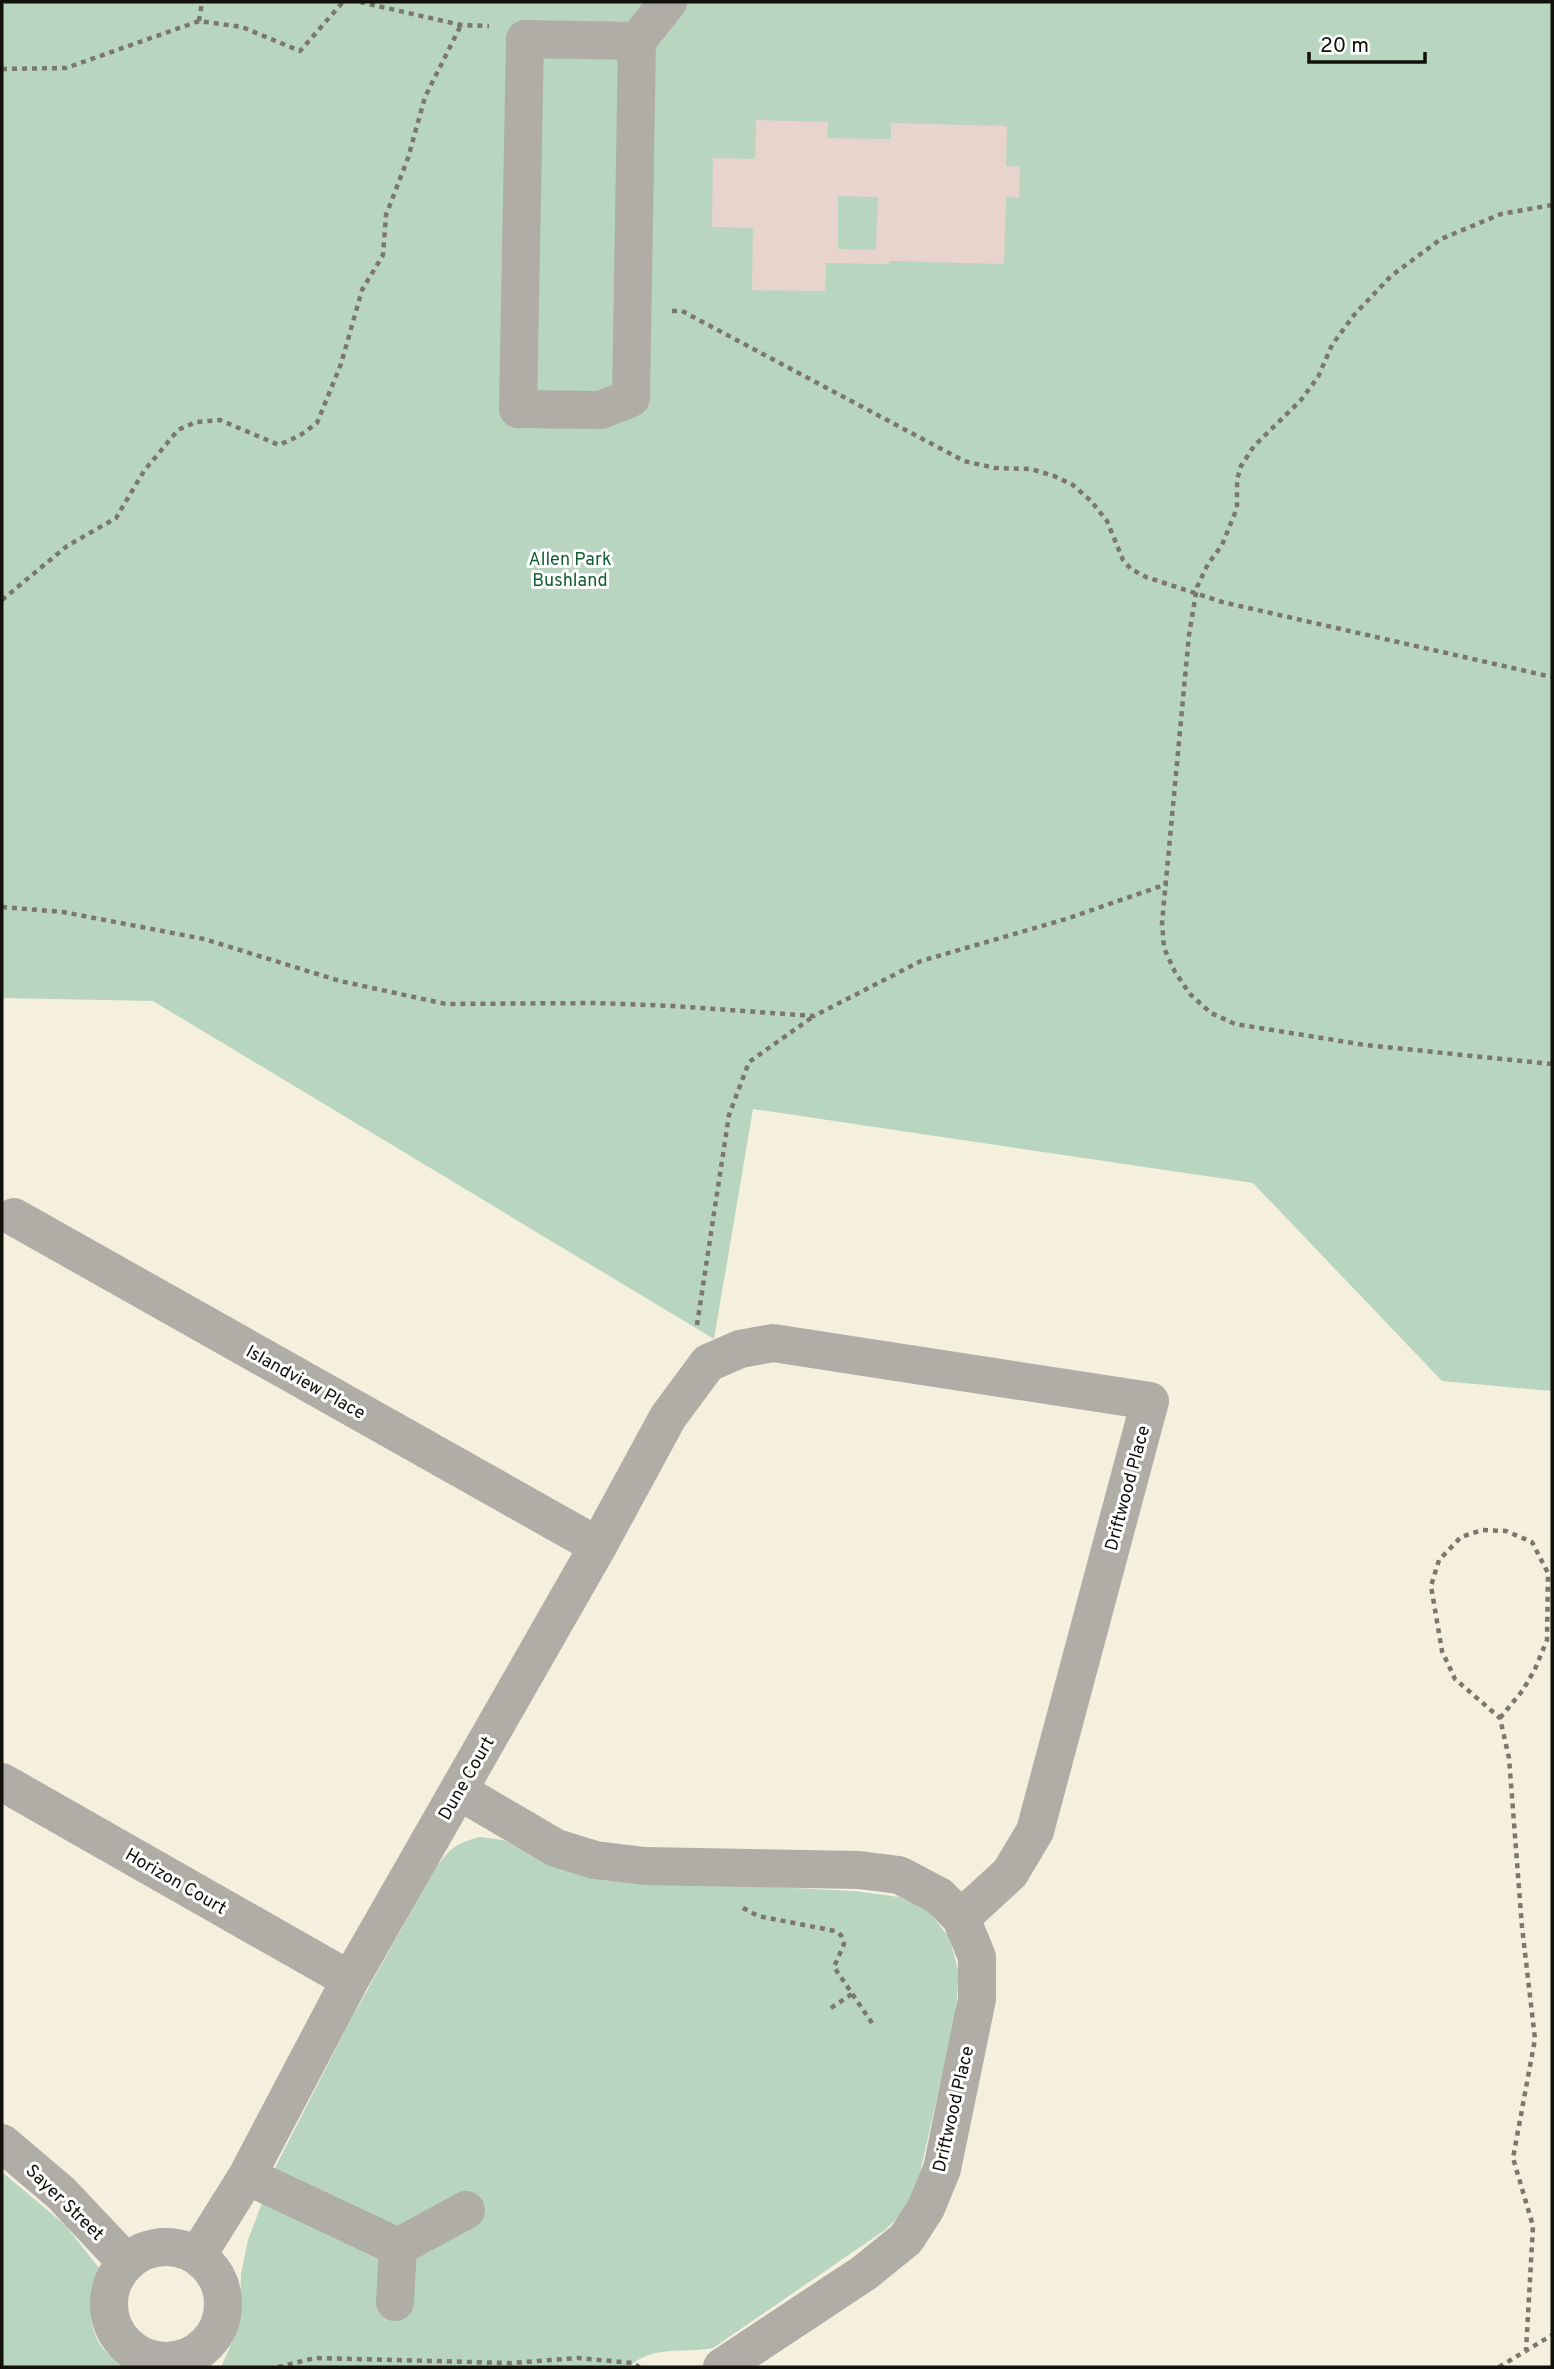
<svg xmlns="http://www.w3.org/2000/svg" width="1554" height="2369" font-family="Overpass,sans-serif">
  <rect width="100%" height="100%" fill="#f5efde"/>
  <path fill="#b8d5c0" d="M2,2H1552V1391L1442,1381L1253,1183L753,1109L714,1339L153,1001L2,998Z
    M480,1837L503,1840L554,1864L613,1879L854,1891L899,1897L928,1911L949,1937L959,1973L955,2019L916,2190L902,2213L885,2230L713,2348C684,2354 653,2344 629,2367H221L234,2338L240,2308L241,2274L248,2240L276,2166L350,2021L435,1869C449,1849 456,1843 480,1837Z
    M2,2172L65,2225L99,2268C93,2292 85,2321 100,2344C105,2353 117,2360 124,2367H2Z"/>
  <path fill="#e8d4cd" fill-rule="evenodd" d="M756,120L828,122L827,138L891,139V123L1007,126L1006,166L1020,167L1019,198L1006,197L1004,264L889,261V264L826,263L825,291L752,290L753,228L712,227L713,158L755,159ZM838,196L878,197L876,250L838,249Z"/>
  <g fill="none" stroke-linecap="round" stroke-linejoin="round">
    <path stroke="#7b776c" stroke-width="4.5" stroke-dasharray="5 5" stroke-linecap="butt" d="M360,2L461,25L489,26
      M199,21L202,2
      M2,69L66,68L199,21L242,27L300,51L343,2
      M1552,205L1501,214L1441,239L1391,276L1354,315L1332,345L1318,377L1301,400L1254,446L1241,466L1237,480V508L1222,545L1208,564L1197,587L1189,635L1162,923L1164,948L1175,972L1190,994L1211,1013L1235,1024L1365,1045L1552,1064
      M672,311H682L964,461L995,468L1031,469L1054,476L1073,485L1091,501L1107,521L1123,560L1131,569L1146,577L1222,602L1552,677
      M2,600L67,546L116,518L144,471L178,430L196,422L220,420L279,445L299,436L317,423L341,364L362,290L383,255L386,215L408,158L425,97L461,25
      M2,907L63,912L204,939L340,981L446,1004L597,1003L673,1006L814,1016L921,961L1066,919L1167,884
      M697,1325L729,1115L749,1062L814,1016
      M1500,1718L1523,1690L1535,1669L1547,1640L1548,1573L1532,1542L1506,1531L1482,1530L1461,1537L1439,1560L1431,1586L1442,1651L1455,1679L1500,1718L1509,1758L1522,1927L1535,2039L1513,2158L1533,2226L1526,2351
      M743,1908L758,1916L835,1931L841,1935L844,1944L834,1967L872,2023
      M831,2008L852,1994
      M278,2367L315,2358L511,2363L578,2358L633,2363L639,2367
      M1499,2367L1552,2335"/>
    <path stroke="#afada6" stroke-width="38" d="M637,41L525,39L518,409L601,410L631,398L637,41L668,2
      M14,1217L598,1546
      M2,1782L350,1980
      M459,1791L556,1848L595,1860L645,1866L859,1870L899,1875L939,1896L961,1918L977,1957V1999L942,2169L926,2208L906,2239L864,2273L722,2367
      M2,2143L61,2193L127,2263
      M247,2176L398,2247
      M109 2304a57 57 0 1 1 114 0a57 57 0 1 1-114 0Z
      M197,2256L247,2176L350,1980L598,1546L668,1417L708,1363L740,1349L773,1343L1150,1401L1035,1831L1010,1873L961,1918
      M395,2302L398,2247L466,2210"/>
  </g>
  <g text-anchor="middle" stroke-width="6" stroke-linejoin="round" paint-order="stroke">
    <g font-size="18" fill="#125d34" stroke="#fff">
      <text x="570" y="565">Allen Park<tspan x="570" dy="21">Bushland</tspan></text>
    </g>
    <g font-size="18" fill="#13110b" stroke="#fff">
      <text transform="translate(306 1382) rotate(29)" y="6">Islandview Place</text>
      <text transform="translate(1127 1488) rotate(-75)" y="6">Driftwood Place</text>
      <text transform="translate(466 1778) rotate(-60)" y="6">Dune Court</text>
      <text transform="translate(176 1881) rotate(30)" y="6">Horizon Court</text>
      <text transform="translate(953 2109) rotate(-77)" y="6">Driftwood Place</text>
      <text transform="translate(65 2202) rotate(44)" y="6">Sayer Street</text>
    </g>
  </g>
  <rect width="1554" height="2369" fill="none" stroke="#13110b" stroke-width="7"/>
  <path d="M1309 52v10h116v-10" fill="none" stroke="#13110b" stroke-width="3.5"/>
  <text x="1320" y="52" font-size="21" fill="#13110b" stroke="#ffffff" stroke-width="5" paint-order="stroke">20 m</text>
</svg>
